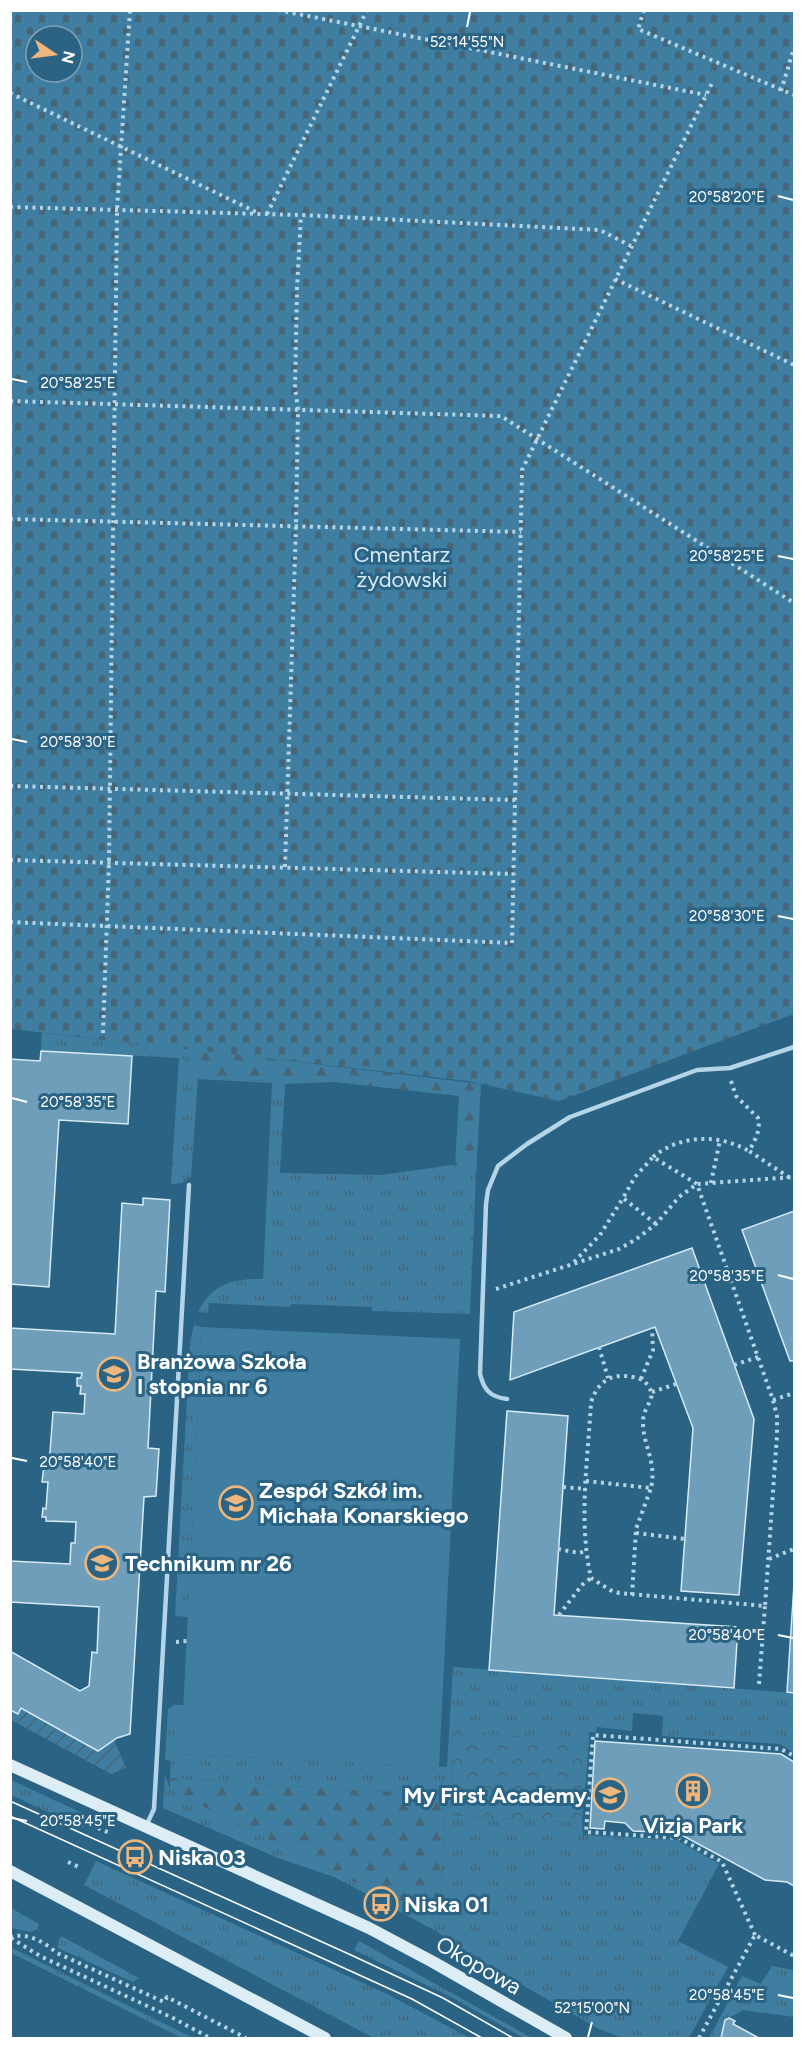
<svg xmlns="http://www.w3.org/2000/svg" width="805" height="2049" font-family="Figtree,sans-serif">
  <defs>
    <pattern id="grass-tufts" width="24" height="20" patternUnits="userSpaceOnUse" patternTransform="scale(1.5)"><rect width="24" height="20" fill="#3f7ea0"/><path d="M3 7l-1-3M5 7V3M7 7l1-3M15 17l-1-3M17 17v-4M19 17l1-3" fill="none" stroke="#466576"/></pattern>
    <pattern id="forest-firs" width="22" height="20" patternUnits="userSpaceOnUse" patternTransform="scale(1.5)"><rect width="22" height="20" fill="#3f7ea0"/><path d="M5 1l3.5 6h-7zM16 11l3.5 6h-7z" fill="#466576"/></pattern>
    <pattern id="cemetery-stones" width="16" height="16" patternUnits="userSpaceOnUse" patternTransform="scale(1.5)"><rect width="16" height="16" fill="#3f7ea0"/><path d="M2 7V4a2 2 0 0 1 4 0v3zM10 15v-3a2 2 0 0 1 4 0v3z" fill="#466576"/></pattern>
    <pattern id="park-crowns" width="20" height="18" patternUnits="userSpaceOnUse" patternTransform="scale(1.5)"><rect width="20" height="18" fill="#3f7ea0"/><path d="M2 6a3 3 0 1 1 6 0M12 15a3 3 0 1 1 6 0" fill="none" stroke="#466576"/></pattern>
    <pattern id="garden-furrows" width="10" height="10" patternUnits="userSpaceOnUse" patternTransform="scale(1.5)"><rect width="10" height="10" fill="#3f7ea0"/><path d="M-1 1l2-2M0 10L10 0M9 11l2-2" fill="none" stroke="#466576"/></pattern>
  </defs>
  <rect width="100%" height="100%" fill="#2a6384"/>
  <path fill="url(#grass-tufts)" d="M42,1033L181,1048L204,1078L269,1081L285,1084L280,1173L382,1175L452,1165L476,1175L470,1314L372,1311V1307L291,1304L290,1307L209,1303L208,1313L198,1312C212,1284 233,1278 263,1279L272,1083L198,1079L191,1177L182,1183L171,1184L179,1058L41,1051Z
    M194,1325L202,1327L188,1617L175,1616L190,1342Z
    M453,1667L794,1693V1753L780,1744L662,1736L663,1716L633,1713L632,1731L597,1727L596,1732H589V1744L453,1730L450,1815L582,1823L583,1835L677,1840L719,1864L678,1941L728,1967L689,2038H622L597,2028L456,1947L438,1932L334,1877L278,1858L163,1808L165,1774L170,1790L439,1923L446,1796L170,1778L171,1761L165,1760L168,1709L174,1705H184L181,1754L447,1767Z
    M11,1780L89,1816L83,1828L11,1795Z
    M96,1861L387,1994L470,2038H374L84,1885Z
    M11,1908L39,1924L38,1929L31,1932L11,1928Z
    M61,1936L139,1978L133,1982L58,1948V1942Z
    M359,1941L532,2038H524L451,1997L354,1950Z
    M10,1947L193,2038H182L11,1953Z
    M772,1966L794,1970V2017L743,2010L725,2020L721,2038H709L742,1976L761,1984Z"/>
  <path fill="url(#forest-firs)" d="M181,1048L481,1084L476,1175L455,1166L459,1096L334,1082L285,1084L269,1081L204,1079Z
    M170,1778L446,1796L439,1924L170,1790Z"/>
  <path fill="url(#cemetery-stones)" fill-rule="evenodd" d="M11,10L794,11V1014L559,1101L468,1081L11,1029ZM36,36H72V72H36Z"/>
  <path fill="url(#park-crowns)" d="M453,1730L589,1744L582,1823L450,1815Z"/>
  <path fill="url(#garden-furrows)" d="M21,1708L110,1742L114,1740L126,1768L111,1774L11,1720L10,1710Z"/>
  <path fill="#3f7ea0" d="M202,1327L460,1339L439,1767L181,1754Z"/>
  <path fill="#6e9eb9" stroke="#d7ebf6" stroke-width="1.5" d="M41,1051L132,1056L128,1124L59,1120L49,1287L10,1284V1059L40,1061Z
    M143,1198L170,1200L165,1292L156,1291L148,1448L159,1449L156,1496L144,1497L130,1734L117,1738L98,1751L21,1708L18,1714L10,1710V1651L80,1691L89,1686L92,1652L97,1653L99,1607L10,1602V1561L70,1564L71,1543H75L76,1522L46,1521V1517H42L43,1508L46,1509L48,1482H42L44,1466H49L53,1412L84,1414L85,1394H80L81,1386H77V1378H81L82,1373L10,1369V1328L115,1334L122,1203L143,1205Z
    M794,1211V1361H790L742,1230Z
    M692,1248L754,1419L739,1595L681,1591L693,1428L655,1327L510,1380L514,1312Z
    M507,1411L568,1416L554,1615L738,1627L734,1688L489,1670Z
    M794,1584V1693L787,1692Z
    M595,1741L781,1754L794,1762V1886L787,1882L765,1880L678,1833L633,1831L625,1823L605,1821L604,1829L590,1828Z
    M729,2018L735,2021L733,2024L759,2038H721L725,2020Z"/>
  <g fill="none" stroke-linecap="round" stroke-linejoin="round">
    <path stroke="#b4d5e7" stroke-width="4" stroke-dasharray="3 4.5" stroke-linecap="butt" d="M278,10L706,95
      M644,10L638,29L794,95
      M781,91L794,48
      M10,93L256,212
      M10,207L301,215L600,230L631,246
      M267,214L367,10
      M615,279L794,365
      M10,401L501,416L794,603
      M10,519L521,532
      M10,786L515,800
      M10,860L513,874
      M285,867L296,526L298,409L295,388L297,288L301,215
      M10,922L512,943L522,470L712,83
      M103,1033L109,862L117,210L130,10
      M731,1081L736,1096L758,1118C761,1130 755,1140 749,1151L790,1178
      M653,1157C681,1134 719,1134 749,1151
      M711,1183L720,1140
      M574,1262L600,1235L623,1198L656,1224
      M496,1289L619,1249L635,1240L656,1224L679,1197L697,1184L794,1177
      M599,1347L608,1378
      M734,1365L758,1357
      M641,1379L653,1350L652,1328
      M652,1392L676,1384
      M773,1400L794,1393
      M586,1481L651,1488C657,1462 643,1446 643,1422C643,1403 662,1398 643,1380C618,1371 600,1376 591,1402C588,1459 578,1521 591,1578L610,1590L619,1593L765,1606L777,1435V1416L773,1400L697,1184L653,1157L635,1177L623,1198
      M563,1487L586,1489
      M636,1533L685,1539
      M558,1549L579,1553L586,1551
      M769,1559L794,1549
      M632,1595L636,1529L651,1488
      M559,1615L582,1585L591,1578
      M176,1642L187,1641
      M759,1684L765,1606
      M98,1828L110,1833
      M68,1862L79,1867
      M755,1935L722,1862L679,1838L586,1832L593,1735L781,1749L794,1756
      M10,1937C28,1932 44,1942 57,1953L153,1997L164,2002L167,1997L246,2038
      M11,1938L40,1956L173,2018L210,2038
      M699,2038L755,1935L794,1956"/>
    <path stroke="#b4d5e7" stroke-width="4.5" d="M507,1399C490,1397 484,1390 480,1374L486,1204L488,1190L498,1166L527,1144L570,1117L697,1070L730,1068L794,1047
      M146,1826L154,1809L189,1185"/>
    <path stroke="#ddedf6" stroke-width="12" d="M10,1765L369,1928L433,1962L566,2038
      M10,1871L325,2038"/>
    <path stroke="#fff" stroke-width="1.5" d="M10,1801L351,1955L443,1998L513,2038
      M10,1816L412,1999L482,2038"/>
  </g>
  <path fill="none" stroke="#fff" stroke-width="2" d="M467,27L470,12M778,196L793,200M12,379L27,382M778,556L793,559M12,739L27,742M778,916L793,919M12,1098L27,1102M778,1275L793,1279M12,1458L27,1461M778,1635L793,1638M12,1818L27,1821M778,1995L793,1998M588,2037L592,2022"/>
  <defs>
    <symbol id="school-ring" viewBox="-11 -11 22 22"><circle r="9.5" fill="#2a6384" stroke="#edb67c" stroke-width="1.5"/><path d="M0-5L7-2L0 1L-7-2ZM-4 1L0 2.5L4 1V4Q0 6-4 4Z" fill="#edb67c"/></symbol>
    <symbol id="building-ring" viewBox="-11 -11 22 22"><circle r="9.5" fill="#2a6384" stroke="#edb67c" stroke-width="1.5"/><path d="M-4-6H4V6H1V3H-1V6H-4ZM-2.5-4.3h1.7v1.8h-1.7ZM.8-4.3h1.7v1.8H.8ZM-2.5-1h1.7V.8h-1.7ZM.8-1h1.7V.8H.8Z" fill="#edb67c"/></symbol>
    <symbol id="bus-ring" viewBox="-11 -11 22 22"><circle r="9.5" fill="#2a6384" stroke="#edb67c" stroke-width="1.5"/><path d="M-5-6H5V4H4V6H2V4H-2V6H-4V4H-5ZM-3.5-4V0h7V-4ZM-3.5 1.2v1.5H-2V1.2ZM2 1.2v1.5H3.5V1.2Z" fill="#edb67c"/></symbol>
  </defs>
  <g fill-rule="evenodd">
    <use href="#school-ring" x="95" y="1355" width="38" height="38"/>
    <use href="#school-ring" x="217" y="1484" width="38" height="38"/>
    <use href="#school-ring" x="83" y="1544" width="38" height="38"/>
    <use href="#building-ring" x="674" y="1772" width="38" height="38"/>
    <use href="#school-ring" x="591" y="1776" width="38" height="38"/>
    <use href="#bus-ring" x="116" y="1838" width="38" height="38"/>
    <use href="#bus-ring" x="362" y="1885" width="38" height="38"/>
  </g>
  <g text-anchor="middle" stroke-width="6" stroke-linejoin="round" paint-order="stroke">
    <g font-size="22" fill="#d7ebf6" stroke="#2a6384">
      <text x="402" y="562">Cmentarz<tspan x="402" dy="25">żydowski</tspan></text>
    </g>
    <g font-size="22" font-weight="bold" fill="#fff" stroke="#2a6384" text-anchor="start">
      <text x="137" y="1369">Branżowa Szkoła<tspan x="137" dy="25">I stopnia nr 6</tspan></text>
      <text x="259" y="1498">Zespół Szkół im.<tspan x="259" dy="25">Michała Konarskiego</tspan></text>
      <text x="125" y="1571">Technikum nr 26</text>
      <text x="587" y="1803" text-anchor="end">My First Academy</text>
      <text x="693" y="1833" text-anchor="middle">Vizja Park</text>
      <text x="158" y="1865">Niska 03</text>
      <text x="404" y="1912">Niska 01</text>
    </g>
    <g font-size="22" fill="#fff" stroke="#2a6384">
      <text transform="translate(479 1965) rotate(30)" y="8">Okopowa</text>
    </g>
  </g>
  <g font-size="15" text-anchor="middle" fill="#fff" stroke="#2a6384" stroke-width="6" stroke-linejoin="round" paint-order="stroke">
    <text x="467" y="47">52°14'55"N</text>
    <text x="727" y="202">20°58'20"E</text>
    <text x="78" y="388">20°58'25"E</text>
    <text x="727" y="561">20°58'25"E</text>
    <text x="78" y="747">20°58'30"E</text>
    <text x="727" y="921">20°58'30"E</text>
    <text x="78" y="1107">20°58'35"E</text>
    <text x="727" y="1281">20°58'35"E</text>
    <text x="78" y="1467">20°58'40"E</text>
    <text x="727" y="1640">20°58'40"E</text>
    <text x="78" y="1826">20°58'45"E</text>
    <text x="727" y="2000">20°58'45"E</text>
    <text x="592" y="2013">52°15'00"N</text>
  </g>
  <rect width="805" height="2049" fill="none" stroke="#ffffff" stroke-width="24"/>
  <g transform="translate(54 54) rotate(103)"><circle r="28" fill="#2a6384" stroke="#7fa1b5" stroke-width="1.5"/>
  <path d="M0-4.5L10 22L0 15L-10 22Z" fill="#edb67c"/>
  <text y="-9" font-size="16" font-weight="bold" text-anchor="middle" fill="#ffffff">N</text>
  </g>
</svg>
